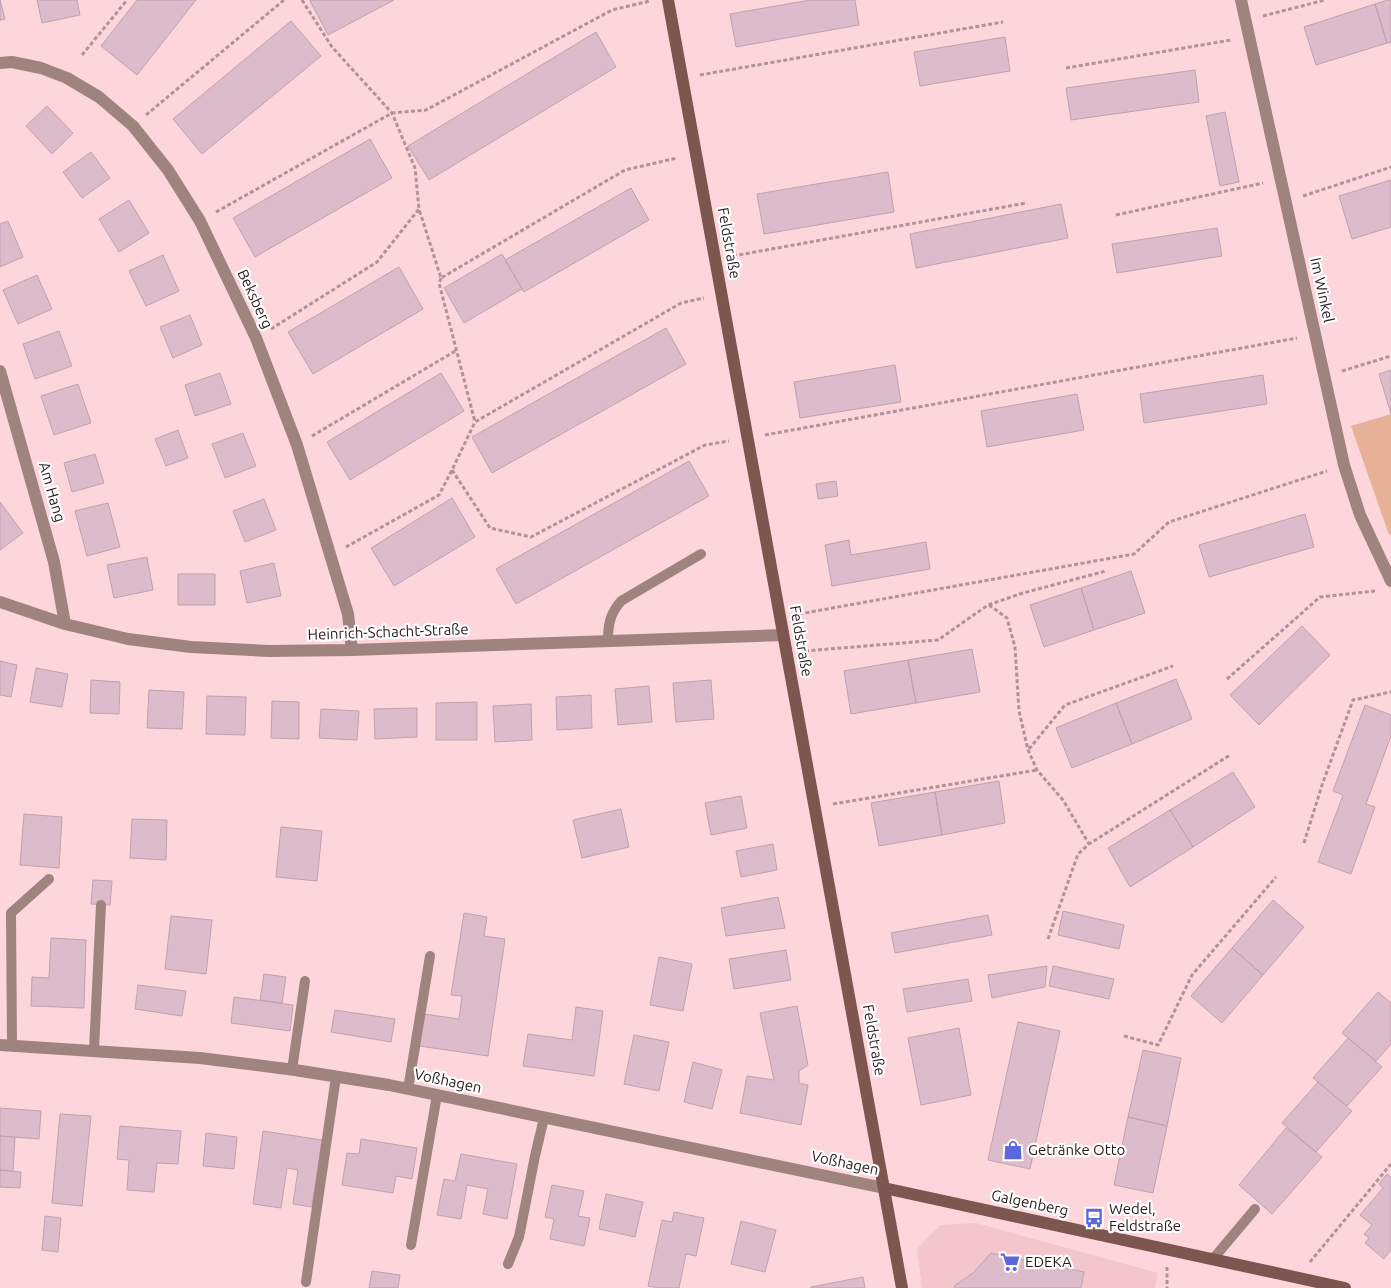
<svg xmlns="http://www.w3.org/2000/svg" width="1391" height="1288" font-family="Ubuntu,sans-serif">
  <rect width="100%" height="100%" fill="#fcd6db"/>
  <path fill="#f3c6cc" d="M976,1223L1158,1273L1155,1288H922L917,1249L940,1225Z"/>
  <path fill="#e7b197" d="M1391,414V534L1389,535L1351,426Z"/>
  <path fill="#dcbbca" stroke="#c1a1af" d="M0,0L5,19L0,20Z
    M37,0H77L80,15L42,23Z
    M137,0H196L137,75L101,46Z
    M312,0H394L328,35L310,1Z
    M810,0H855L859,25L736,47L730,14Z
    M1388,0H1391V42L1387,43L1375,4Z
    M1375,4L1387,43L1316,65L1304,27Z
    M291,21L321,56L202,154L173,119Z
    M596,32L616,67L429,180L408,146Z
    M1005,37L1010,71L920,86L914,52Z
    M1195,70L1199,102L1071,120L1066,88Z
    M47,106L73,133L52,154L26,126Z
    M1225,112L1239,182L1220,186L1206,116Z
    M370,139L392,178L255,257L233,218Z
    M91,152L110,178L82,198L63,172Z
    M888,172L894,212L764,234L757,194Z
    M1391,180V227L1352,239L1339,196Z
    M631,188L649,220L524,292L505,260Z
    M129,200L149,233L119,252L99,219Z
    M1061,204L1068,238L916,268L910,234Z
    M8,221L23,257L0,267V224Z
    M1217,228L1222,256L1117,273L1112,244Z
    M502,254L522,289L464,323L444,288Z
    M163,255L179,291L146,306L129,271Z
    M399,267L423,309L313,374L288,332Z
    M37,275L52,309L18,324L3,290Z
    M190,315L202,345L173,358L160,327Z
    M666,328L686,364L492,473L472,437Z
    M59,331L72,366L35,379L23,344Z
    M895,365L901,402L800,418L794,382Z
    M1391,370V414L1379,374Z
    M220,373L231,404L195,416L185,385Z
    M441,373L464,411L350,480L327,442Z
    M1263,375L1267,404L1144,423L1140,394Z
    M78,384L91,423L54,435L41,396Z
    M1077,394L1084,430L987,447L981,411Z
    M178,430L188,458L166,466L155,439Z
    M243,433L256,466L225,478L212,444Z
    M95,454L104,483L72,492L64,463Z
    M689,461L709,496L516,604L496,569Z
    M836,481L838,496L818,499L816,484Z
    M452,498L475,537L394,586L371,548Z
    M264,499L276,530L245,542L233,511Z
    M0,502L23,533L0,550Z
    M108,503L120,547L87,556L75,511Z
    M1305,514L1314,547L1209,577L1199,545Z
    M849,540L851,555L926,542L930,569L832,586L825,545Z
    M147,557L153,590L114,598L107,565Z
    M274,563L281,596L247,603L240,571Z
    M1131,571L1145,613L1094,630L1081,588Z
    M178,574H215V605H178Z
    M1081,588L1094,630L1044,647L1030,605Z
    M1302,626L1330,655L1259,725L1230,695Z
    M972,649L980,692L916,703L908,660Z
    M908,660L916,703L851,714L844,671Z
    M0,661L17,665L11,697L0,695Z
    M36,668L68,674L62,707L30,702Z
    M1176,679L1192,719L1132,744L1116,703Z
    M91,680L120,682L119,714L90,713Z
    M711,680L714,719L676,722L673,683Z
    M649,686L652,722L618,725L615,689Z
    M149,690L184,692L182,729L147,728Z
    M591,695L592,728L557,730L556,697Z
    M207,696L246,697L245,735L206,734Z
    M272,701L299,702V739L271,738Z
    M477,702V740H436V703Z
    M1116,703L1132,744L1072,768L1056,728Z
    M531,704L532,740L495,742L493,706Z
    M1365,705L1391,715V736L1366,804L1375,807L1351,874L1318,862L1343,795L1333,791Z
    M417,708V737L375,739L374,709Z
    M321,709L359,711L357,740L319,738Z
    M1233,772L1255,807L1193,847L1170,810Z
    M999,781L1005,823L942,835L935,792Z
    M935,792L942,835L879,846L871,803Z
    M741,796L747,828L711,835L705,803Z
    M621,809L629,847L582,858L573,820Z
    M1170,810L1193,847L1130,887L1108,848Z
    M24,814L62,817L59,868L20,865Z
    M132,819L167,820L166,860L130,858Z
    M281,827L322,831L317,881L276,877Z
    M773,844L777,870L741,877L736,851Z
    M93,880L112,881L110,905L91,904Z
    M778,897L785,928L726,936L721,908Z
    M1273,900L1304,927L1263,975L1232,948Z
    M1063,911L1124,925L1119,949L1058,935Z
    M464,913L487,917L484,936L505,939L488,1056L419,1046L424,1014L459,1019L462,996L451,995Z
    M988,915L992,935L895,953L891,933Z
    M171,916L212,920L206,974L165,969Z
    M51,938L86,940L84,1008L31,1006L32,977L49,978Z
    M1232,948L1263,975L1222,1023L1191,996Z
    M786,950L791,980L734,989L729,959Z
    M659,957L692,964L683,1011L650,1005Z
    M1047,966L1045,987L992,998L988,975Z
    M1053,966L1114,979L1109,999L1049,986Z
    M264,974L286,977L282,1003L260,1000Z
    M968,979L972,1001L907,1012L903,989Z
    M138,985L186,991L182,1016L135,1009Z
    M1378,992L1391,1003V1044L1376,1061L1342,1033Z
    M234,997L293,1005L290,1031L231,1023Z
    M797,1006L808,1065L799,1071V1083L808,1085L801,1125L740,1113L747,1076L774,1080L760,1013Z
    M576,1007L603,1011L594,1076L523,1066L528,1034L572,1040Z
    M335,1010L395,1019L391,1042L331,1032Z
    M1018,1022L1060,1031L1030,1169L988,1160Z
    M959,1028L971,1095L921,1105L908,1038Z
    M634,1035L669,1042L659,1091L624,1084Z
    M1348,1038L1382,1067L1347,1106L1313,1078Z
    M1143,1050L1181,1058L1167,1126L1128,1117Z
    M693,1062L722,1070L712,1109L684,1102Z
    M1318,1082L1352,1111L1316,1152L1282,1123Z
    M0,1108L41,1111L39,1139L0,1136Z
    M60,1114L91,1116L82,1206L52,1203Z
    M1128,1117L1167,1126L1153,1193L1114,1185Z
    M120,1126L181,1131L178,1164L157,1163L154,1192L127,1190L129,1160L117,1159Z
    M1286,1128L1322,1157L1272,1214L1239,1185Z
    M263,1131L322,1140L312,1207L293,1204L298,1170L287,1168L281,1208L253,1204Z
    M206,1133L237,1137L234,1169L203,1166Z
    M0,1136L15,1137L13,1171L0,1170Z
    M361,1139L417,1148L412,1179L396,1176L393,1193L342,1185L347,1153L359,1154Z
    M461,1154L517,1164L507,1219L483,1214L488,1189L467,1185L461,1219L437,1215L444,1179L455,1181Z
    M0,1170L21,1172L20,1188L0,1187Z
    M1387,1174L1391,1177V1250L1384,1259L1365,1243L1369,1238L1364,1234L1372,1225L1360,1215L1383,1188L1379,1184Z
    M552,1185L584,1191L578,1216L590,1218L584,1246L550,1239L554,1219L545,1217Z
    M606,1194L643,1202L635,1237L599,1229Z
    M674,1212L704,1218L696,1256L686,1254L679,1288H658L648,1286L662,1220L672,1222Z
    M45,1216L61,1218L58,1252L42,1250Z
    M741,1221L776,1230L765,1272L731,1264Z
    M991,1253L1084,1272L1081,1288H955L954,1286L973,1273Z
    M372,1271L400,1275L398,1288H369Z
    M863,1277L865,1288H811V1287Z"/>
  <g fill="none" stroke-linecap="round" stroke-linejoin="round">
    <path stroke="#b09397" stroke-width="3" stroke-dasharray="4 2.5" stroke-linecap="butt" d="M302,0L332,47L392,113L415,168L419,209
      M1263,16L1325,0
      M82,55L127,0
      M1066,68L1231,40
      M700,75L1003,22
      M146,115L284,0
      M1303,196L1391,167
      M216,212L392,113L426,110L612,10L650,1
      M1116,215L1263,183
      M733,256L1026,203
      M441,278L439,283L475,422L681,303L704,298
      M271,329L377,262L419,209L441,278L625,170L677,158
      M1342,371L1391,356
      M765,435L1297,338
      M312,436L457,350
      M452,470L490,528L531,537L705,445L729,441
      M346,547L439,495L452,470L475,422
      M989,605L1007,618L1015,647L1019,711L1028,750L1037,770L1063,800L1089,844
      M799,614L1134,554L1169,522L1327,471
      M805,651L938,640L988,605L1023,593L1106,571
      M1227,679L1320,597L1375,591
      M1029,749L1065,705L1173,666
      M833,804L1037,770
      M1304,843L1322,785L1353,700L1391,692
      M1048,939L1078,854L1089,844L1230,755
      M1124,1036L1158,1045L1192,975L1276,877
      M1310,1262L1391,1164
      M1167,1267V1288"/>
    <path stroke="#9f837f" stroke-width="10" d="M608,641C608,624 610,614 621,601L701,554
      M12,1045L11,913L49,879
      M94,1050L101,905
      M292,1070L305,981
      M408,1089L430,956
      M411,1245L437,1095
      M1213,1259L1255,1209
      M508,1264L519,1237L535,1156L544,1118
      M306,1282L336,1077"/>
    <path stroke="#9f837f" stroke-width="12" d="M1241,0L1344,465L1360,515L1391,581
      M0,63L12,62L41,68L67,78L99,97L133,126L168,170L200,221L256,338L297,445L348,614L352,650
      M0,371L54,562L65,624
      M0,602L65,624L128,639L191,647L269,651L352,650L783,635
      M0,1045L200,1058L295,1070L389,1085L884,1188"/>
    <path stroke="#7d5650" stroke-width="12" d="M668,0L902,1288
      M884,1188L1345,1288"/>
  </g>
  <defs>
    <symbol id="shop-bare" viewBox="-9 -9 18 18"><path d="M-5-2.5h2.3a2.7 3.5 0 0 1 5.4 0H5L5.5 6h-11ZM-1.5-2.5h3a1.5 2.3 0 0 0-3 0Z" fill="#5c66de" stroke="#fff" stroke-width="2.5" paint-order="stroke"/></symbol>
    <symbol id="bus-bare" viewBox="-9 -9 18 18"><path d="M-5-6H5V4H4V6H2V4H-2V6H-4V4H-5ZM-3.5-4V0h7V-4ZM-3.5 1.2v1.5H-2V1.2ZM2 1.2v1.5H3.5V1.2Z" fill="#5c66de" stroke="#fff" stroke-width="2.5" paint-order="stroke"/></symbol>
    <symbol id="supermarket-bare" viewBox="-9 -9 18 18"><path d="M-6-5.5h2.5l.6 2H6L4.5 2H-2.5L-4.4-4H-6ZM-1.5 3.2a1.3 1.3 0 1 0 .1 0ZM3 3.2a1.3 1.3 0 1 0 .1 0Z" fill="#5c66de" stroke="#fff" stroke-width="2.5" paint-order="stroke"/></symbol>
  </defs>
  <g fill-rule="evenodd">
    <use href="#shop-bare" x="999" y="1136" width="28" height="28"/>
    <use href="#bus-bare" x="1080" y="1204" width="28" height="28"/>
    <use href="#supermarket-bare" x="996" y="1248" width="28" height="28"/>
  </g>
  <g text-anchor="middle" stroke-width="4.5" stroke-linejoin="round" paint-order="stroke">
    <g font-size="15" fill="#291b1d" stroke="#fff">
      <text transform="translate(729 243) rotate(80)" y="5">Feldstraße</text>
      <text transform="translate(1322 290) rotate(78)" y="5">Im Winkel</text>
      <text transform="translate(255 299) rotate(65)" y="5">Beksberg</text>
      <text transform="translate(52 492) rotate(74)" y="5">Am Hang</text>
      <text transform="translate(388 632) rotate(-2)" y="5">Heinrich-Schacht-Straße</text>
      <text transform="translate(801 641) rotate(80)" y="5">Feldstraße</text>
      <text transform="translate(874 1040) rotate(80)" y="5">Feldstraße</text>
      <text transform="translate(448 1081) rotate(12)" y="5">Voßhagen</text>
      <text transform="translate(845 1163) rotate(12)" y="5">Voßhagen</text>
      <text transform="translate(1030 1203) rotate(12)" y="5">Galgenberg</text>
    </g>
    <g font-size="15" fill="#291b1d" stroke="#fff" text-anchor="start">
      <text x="1028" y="1155">Getränke Otto</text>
      <text x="1109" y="1214">Wedel,<tspan x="1109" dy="17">Feldstraße</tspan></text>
      <text x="1025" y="1267">EDEKA</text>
    </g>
  </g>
</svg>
